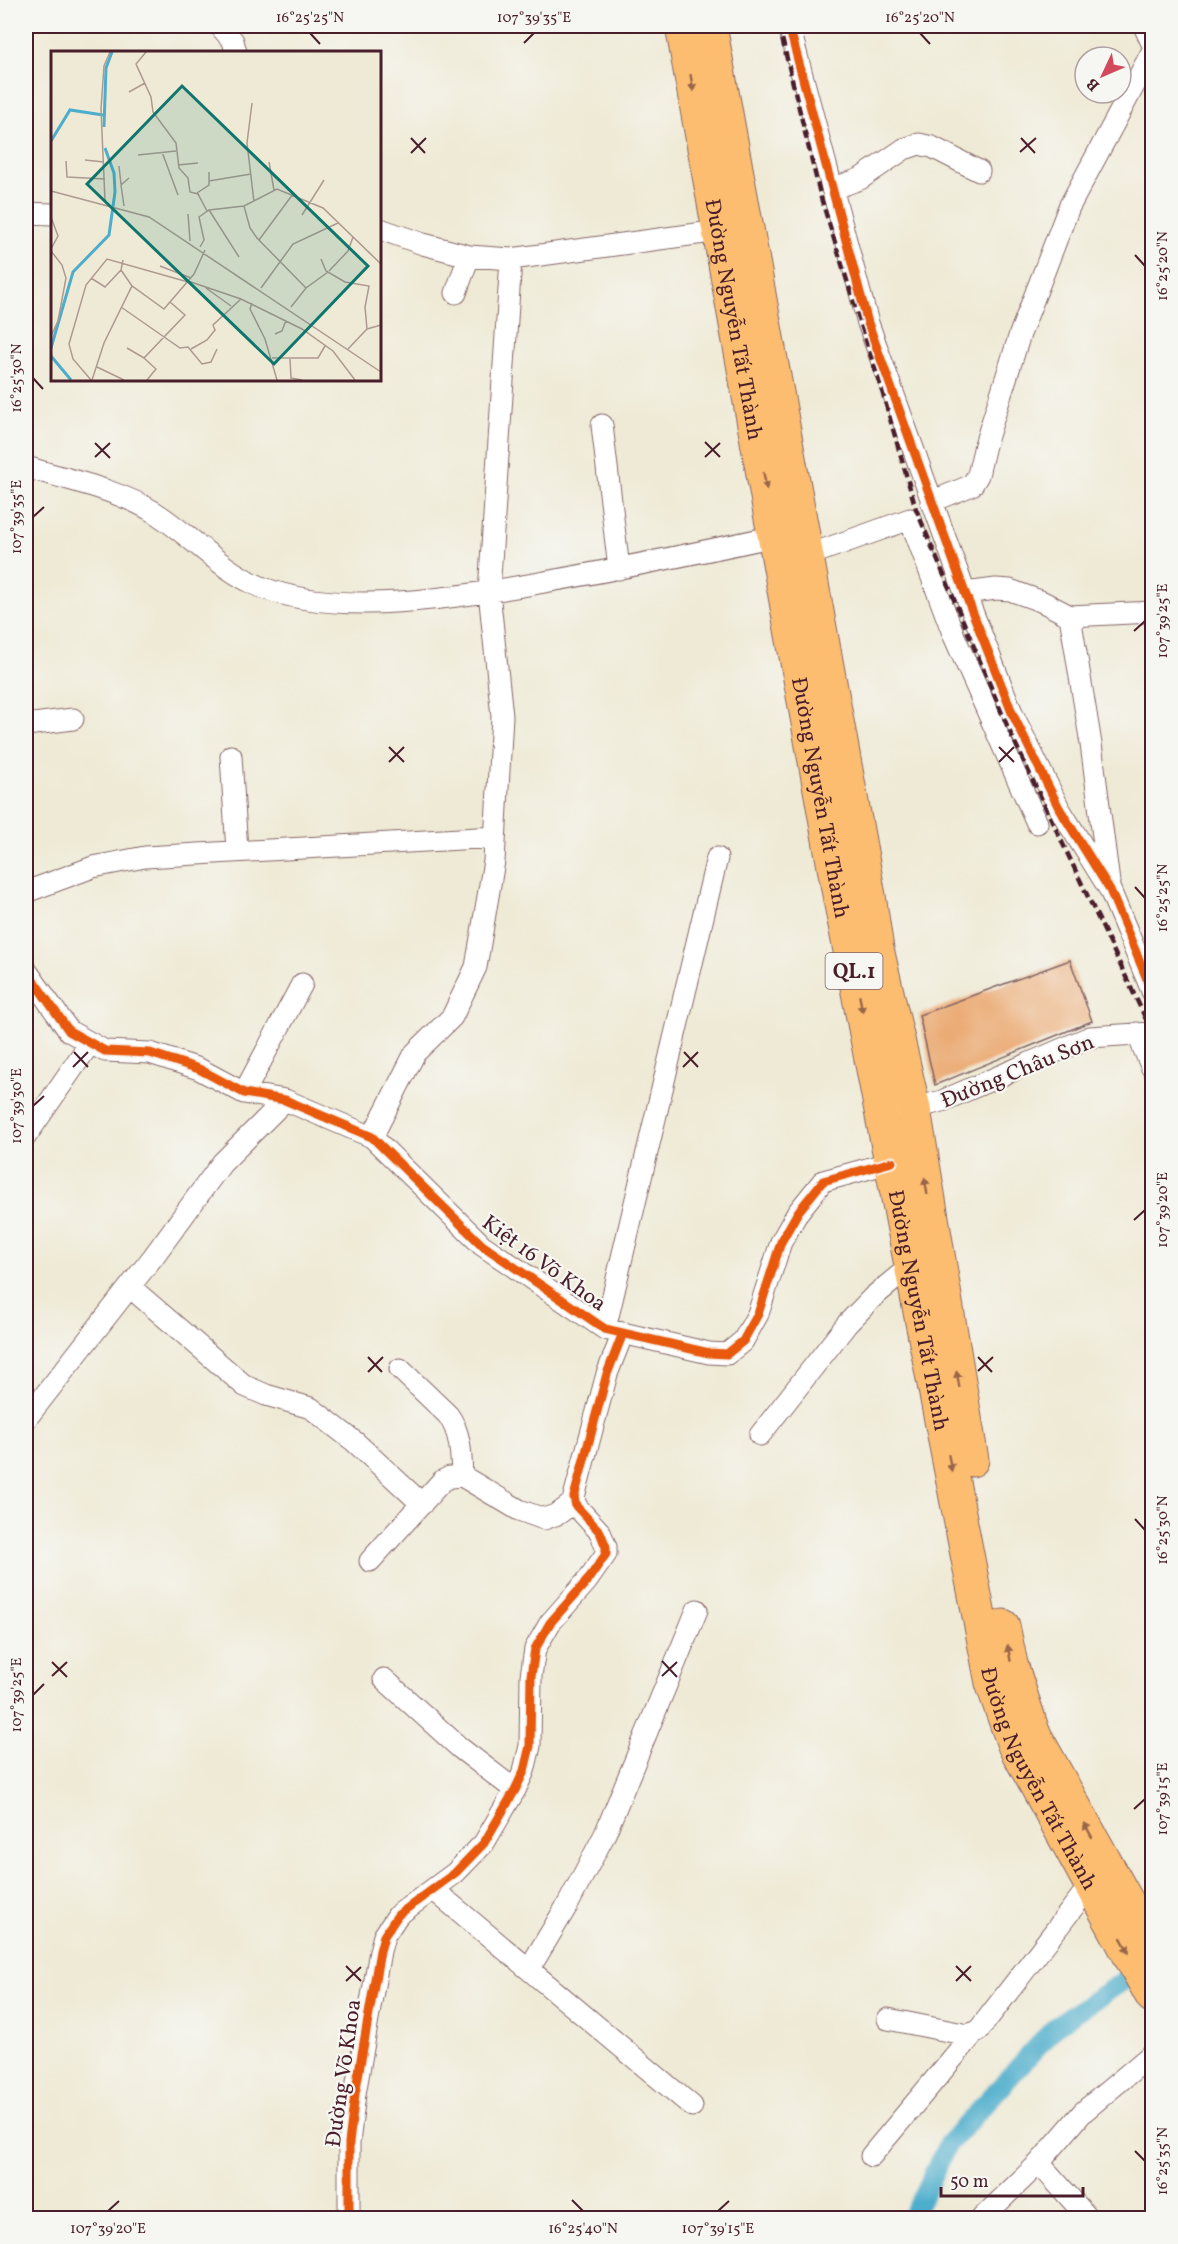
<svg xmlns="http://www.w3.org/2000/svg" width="1178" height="2244" font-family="Vollkorn,serif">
  <rect width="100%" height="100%" fill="#f6f6f2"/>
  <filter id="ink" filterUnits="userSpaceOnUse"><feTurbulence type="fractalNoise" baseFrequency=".0167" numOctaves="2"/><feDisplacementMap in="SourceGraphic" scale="12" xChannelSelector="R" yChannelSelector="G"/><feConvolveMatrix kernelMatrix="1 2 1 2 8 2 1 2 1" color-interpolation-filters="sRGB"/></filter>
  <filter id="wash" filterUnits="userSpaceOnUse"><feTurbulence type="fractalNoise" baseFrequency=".008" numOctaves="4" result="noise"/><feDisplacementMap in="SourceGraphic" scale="24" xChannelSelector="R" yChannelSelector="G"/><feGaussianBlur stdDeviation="1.35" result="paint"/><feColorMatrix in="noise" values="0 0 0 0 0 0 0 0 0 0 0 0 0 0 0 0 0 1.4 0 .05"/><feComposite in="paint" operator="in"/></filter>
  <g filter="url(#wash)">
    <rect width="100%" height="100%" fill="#efead5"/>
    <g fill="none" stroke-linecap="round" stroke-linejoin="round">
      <path stroke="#4dadcc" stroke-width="20" d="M912,2218L948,2144L1058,2024L1146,1966"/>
    </g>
    <g id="blocks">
      <path fill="#ebab75" d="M1070,960L1092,1021L935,1085L919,1015Z"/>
    </g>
  </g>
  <g filter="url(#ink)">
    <use href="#blocks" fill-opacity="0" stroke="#846666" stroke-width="1.5"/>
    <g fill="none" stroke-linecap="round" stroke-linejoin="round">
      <defs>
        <path id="street" d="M220,26L233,41L236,52
          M789,26L868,323L965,593L1013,715L1059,808L1110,890L1152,991
          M1144,26L1152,43
          M832,189L860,179L904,149L919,144L932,147L979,171
          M26,213L52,214
          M380,229L423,244L469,256L511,259L719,231
          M456,293L469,256
          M602,425L619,569
          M26,467C65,479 119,490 154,512C191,535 220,570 261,587C339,618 459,597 539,583C619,569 697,553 775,536
          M931,502L972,485L978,475L985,445L1020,334L1069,207L1152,52
          M806,556L910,519L954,636L1037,823
          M965,593L996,589L1010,590L1043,602L1070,616L1152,612
          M1070,616L1091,744L1109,882
          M26,725L73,719
          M231,756L237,851
          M26,892L93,867L145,857L495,837
          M26,970L69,1031L105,1051L150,1053L199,1069L244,1093L285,1100L372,1137L482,1245L605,1329L709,1353L727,1354L743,1341L758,1314L781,1242L798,1212L823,1181L892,1162
          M1137,1033L1152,1068
          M244,1093L302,984
          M904,1111L942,1101L1090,1037L1152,1033
          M26,1136L90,1043
          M372,1137L415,1053L452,1017L476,967L494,861L502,716L489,592L511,259
          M130,1287L245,1386L266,1395L311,1408L355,1442L422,1504
          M605,1329L717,858
          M400,1369L448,1415C461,1433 461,1454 462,1476
          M26,1419L153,1257L222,1163L285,1100
          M760,1435L847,1324L873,1297L912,1265
          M370,1561L442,1481L450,1477L462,1476L519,1510L544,1519L558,1514L574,1502
          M384,1679L460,1748L515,1790
          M434,1890L692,2106
          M529,1969L568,1904L605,1834L697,1610
          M888,2019L968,2035L978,2031L1091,1884
          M871,2156L973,2034
          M1039,2163L1088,2218
          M349,2218V2143L355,2094L380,1951L384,1936L398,1915L455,1873L484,1843L515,1790L524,1771L530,1746L531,1676L535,1649L550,1623L587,1581L606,1554V1547L600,1532L576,1506L574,1497L607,1374L623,1333
          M982,2218L1039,2163L1083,2112L1152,2054"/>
        <g id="primary">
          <path id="s1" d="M682,26L838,889L992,1683L1014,1745L1152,1996"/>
          <path d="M710,26L869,896L877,949L914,1109L972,1460"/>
          <path d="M1003,1626L1011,1664L1033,1732L1152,1946"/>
        </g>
      </defs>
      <use href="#street" stroke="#846666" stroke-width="23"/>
      <use href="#primary" stroke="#846666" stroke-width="35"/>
      <use href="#street" stroke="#fff" stroke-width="21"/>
      <use href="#primary" stroke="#fcbd6f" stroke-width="33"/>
      <path stroke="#4a1f2b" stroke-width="4.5" stroke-dasharray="9 4.5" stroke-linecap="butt" d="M779,26L821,198L882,391L916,509L1009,730L1152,1032"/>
      <defs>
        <path id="cycleway" d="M789,26L868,323L965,593L1013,715L1059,808L1110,890L1152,991
          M26,970L69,1031L105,1051L150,1053L199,1069L244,1093L285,1100L372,1137L482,1245L605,1329L709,1353L727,1354L743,1341L758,1314L781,1242L798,1212L823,1181L892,1162
          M349,2218V2143L355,2094L380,1951L384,1936L398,1915L455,1873L484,1843L515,1790L524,1771L530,1746L531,1676L535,1649L550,1623L587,1581L606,1554V1547L600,1532L576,1506L574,1497L607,1374L623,1333"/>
      </defs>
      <use href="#cycleway" stroke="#f6f6f2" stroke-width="13"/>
      <use href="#cycleway" stroke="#e8590c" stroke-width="9"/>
    </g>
    <defs><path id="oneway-solid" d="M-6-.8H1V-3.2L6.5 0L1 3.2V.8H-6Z" transform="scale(1.5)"/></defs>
    <g fill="#9a664a">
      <use href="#oneway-solid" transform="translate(692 83) rotate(80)"/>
      <use href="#oneway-solid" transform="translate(765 481) rotate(80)"/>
      <use href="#oneway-solid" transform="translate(861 1004) rotate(79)"/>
      <use href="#oneway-solid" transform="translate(926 1186) rotate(-99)"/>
      <use href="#oneway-solid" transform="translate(958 1379) rotate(-99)"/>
      <use href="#oneway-solid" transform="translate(950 1463) rotate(79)"/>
      <use href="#oneway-solid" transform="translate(1009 1653) rotate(-101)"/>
      <use href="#oneway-solid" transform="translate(1088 1830) rotate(-119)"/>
      <use href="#oneway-solid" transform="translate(1125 1945) rotate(61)"/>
    </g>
  </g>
  <path fill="none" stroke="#4a1f2b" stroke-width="2" d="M310,33L320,44M920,33L930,44M524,43L534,33M411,138L425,153M1021,138L1035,153M1020,152L1036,138M411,153L426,138M1135,255L1145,266M33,378L43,389M705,442L720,457M95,443L110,458M95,457L110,443M705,457L720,443M33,517L44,507M1134,631L1145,621M389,747L404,762M999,747L1014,762M389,762L404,747M999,762L1014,747M1135,887L1145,898M74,1052L88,1067M684,1052L698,1067M73,1067L88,1052M683,1067L698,1052M33,1106L44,1096M1134,1220L1145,1210M368,1357L382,1372M978,1357L992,1372M978,1371L993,1357M368,1372L383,1357M1135,1519L1145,1530M662,1661L677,1677M52,1662L67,1677M52,1676L67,1662M662,1676L677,1662M33,1695L44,1684M1134,1809L1145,1799M346,1966L361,1981M956,1966L971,1981M346,1981L361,1967M956,1981L971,1966M1135,2151L1145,2161M572,2200L583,2211M108,2211L119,2201M718,2211L729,2201"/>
  <g text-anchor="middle" stroke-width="4.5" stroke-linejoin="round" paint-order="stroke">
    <rect fill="#f6f6f2" stroke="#7e6067" stroke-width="1.5" x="825.5" y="953" width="57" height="36" rx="4.5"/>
    <g font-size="21" font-weight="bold" fill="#4a1f2b">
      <text x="854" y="978">QL.1</text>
    </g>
    <g font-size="22" fill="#4a1f2b" stroke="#f6f6f2">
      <text dy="8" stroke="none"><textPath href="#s1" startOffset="298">Đường Nguyễn Tất Thành</textPath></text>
      <text dy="8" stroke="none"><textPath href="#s1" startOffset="784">Đường Nguyễn Tất Thành</textPath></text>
      <text transform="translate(1017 1070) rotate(-22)" y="8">Đường Châu Sơn</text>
      <text transform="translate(545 1262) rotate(36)" y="8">Kiệt 16 Võ Khoa</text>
      <text dy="8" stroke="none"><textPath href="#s1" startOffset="1306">Đường Nguyễn Tất Thành</textPath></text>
      <text dy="8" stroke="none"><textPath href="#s1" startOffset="1792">Đường Nguyễn Tất Thành</textPath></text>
      <text transform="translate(342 2073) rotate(-82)" y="8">Đường Võ Khoa</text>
    </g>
  </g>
  <g transform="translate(51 51)">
    <rect width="330" height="330" fill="#efead5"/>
    <path fill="none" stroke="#4dadcc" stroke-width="3" d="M53,76L55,17L61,1M0,90L19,59L52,64M0,297L22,221L58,184L64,141L63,122L54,97M0,305L20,329"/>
    <path fill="none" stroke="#ad9991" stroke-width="1.5" d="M95,1L85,13L100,46L102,61L125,92L128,117L137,127L139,141L147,143L156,160M78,41L94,32M201,52L196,92L203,151M111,101L127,144M87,104L125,100M34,109L53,111M15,110L16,126L54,128M218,111L223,139M127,114L147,112M68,115L70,133M158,130L200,123M0,140L98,166L330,321M146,142L158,134V121M54,150L50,58L53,15L59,1M73,155L70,134L78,127M193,155L199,177L206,187L255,237M158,159L188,206M137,163L139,190M251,164L273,129M0,166L7,185L0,198M208,189L242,143M149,196L153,189L148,166L158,159L193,155L226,138L272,157L330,213M0,200L11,214L15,227L7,270L0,285M270,208L275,220L294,231L318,235L314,256L316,278M72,209L70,219L81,235M109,215L140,227M278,220L297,200L302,186M40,227L54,236L70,219M137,230L190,248L251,278L282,300L304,329M155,237L180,255M210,237L242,193L287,172M201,252L199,258L214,288L226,329M70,256L129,297L137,296L151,313L160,311L166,298M240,256L255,237L277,221M224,283L231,280L235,269M76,297L93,307M140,298L156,289L164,279L162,274L190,248M297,298L316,278L330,274M221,307H267L274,295M239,308L240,327L251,329M46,316L73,329M40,329L22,308L18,293L35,234L56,208L137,231M41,329L53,292L81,235L113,258L143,223L154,199M96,329L105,318L93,307L134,264L119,251"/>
    <path fill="#0f766e" fill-opacity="0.15" stroke="#0f766e" stroke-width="3" d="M131,35L317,215L223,313L36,133Z"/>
    <rect width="330" height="330" fill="none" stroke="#4a1f2b" stroke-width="3"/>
  </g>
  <rect width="1178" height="2244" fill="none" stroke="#f6f6f2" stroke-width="66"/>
  <g transform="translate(1103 75) rotate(226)"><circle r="28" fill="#f6f6f2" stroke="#b1a0a2" stroke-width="1.5"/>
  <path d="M0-4.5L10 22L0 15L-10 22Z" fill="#d1495b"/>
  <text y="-9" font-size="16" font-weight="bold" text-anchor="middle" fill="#4a1f2b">B</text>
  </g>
  <path d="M941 2187v9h142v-9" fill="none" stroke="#4a1f2b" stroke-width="3"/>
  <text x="950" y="2187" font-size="18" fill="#4a1f2b" stroke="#f6f6f2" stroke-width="4.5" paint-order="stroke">50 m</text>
  <rect x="33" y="33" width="1112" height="2178" fill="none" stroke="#4a1f2b" stroke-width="2"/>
  <g font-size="15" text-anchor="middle" fill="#4a1f2b">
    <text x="310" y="22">16°25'25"N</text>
    <text x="534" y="22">107°39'35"E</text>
    <text x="920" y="22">16°25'20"N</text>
    <text transform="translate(1162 266) rotate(-90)" y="5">16°25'20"N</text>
    <text transform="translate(16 378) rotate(-90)" y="5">16°25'30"N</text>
    <text transform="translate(16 517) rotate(-90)" y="5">107°39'35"E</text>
    <text transform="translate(1162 621) rotate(-90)" y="5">107°39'25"E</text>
    <text transform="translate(1162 898) rotate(-90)" y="5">16°25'25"N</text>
    <text transform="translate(16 1106) rotate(-90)" y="5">107°39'30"E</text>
    <text transform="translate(1162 1210) rotate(-90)" y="5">107°39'20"E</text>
    <text transform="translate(1162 1530) rotate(-90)" y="5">16°25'30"N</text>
    <text transform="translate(16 1695) rotate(-90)" y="5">107°39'25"E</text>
    <text transform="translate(1162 1799) rotate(-90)" y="5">107°39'15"E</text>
    <text transform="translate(1162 2161) rotate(-90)" y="5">16°25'35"N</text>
    <text x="108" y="2233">107°39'20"E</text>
    <text x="583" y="2233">16°25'40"N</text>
    <text x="718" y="2233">107°39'15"E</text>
  </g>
</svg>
